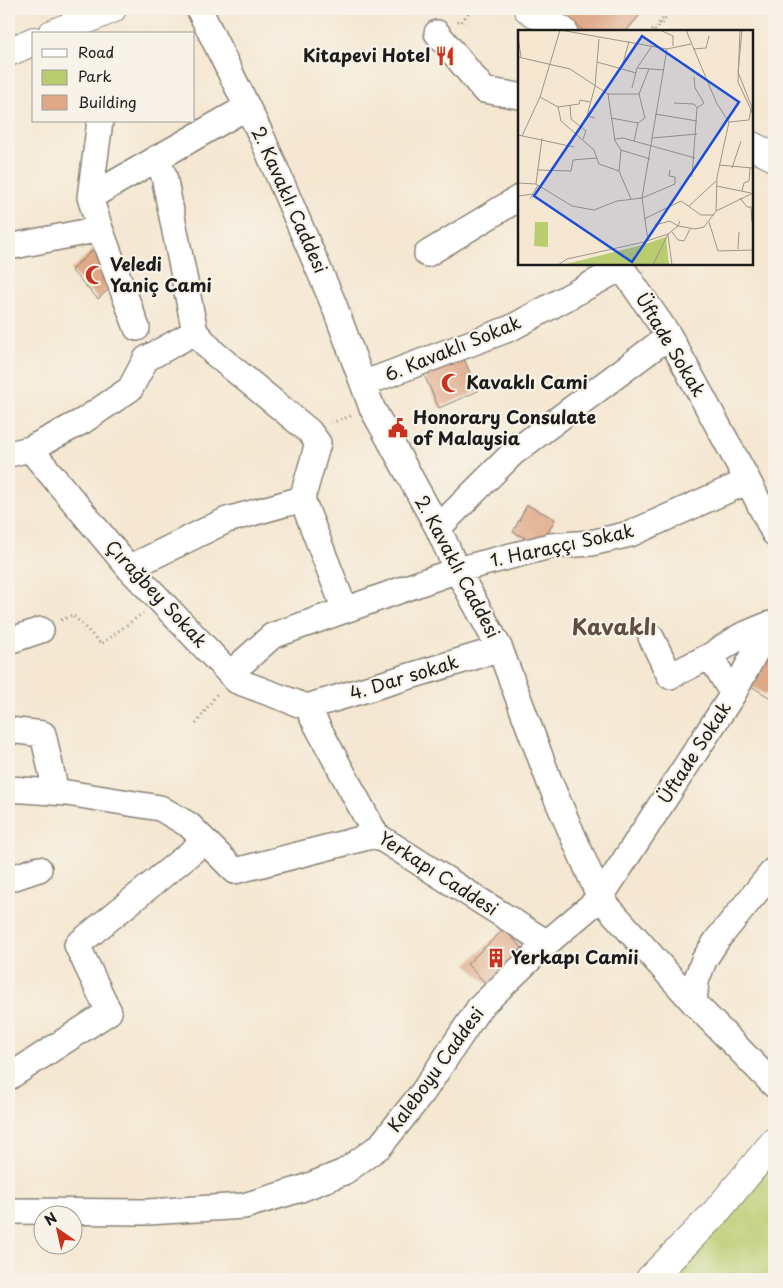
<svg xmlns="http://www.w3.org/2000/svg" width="783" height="1288" font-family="'Playpen Sans',sans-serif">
  <rect width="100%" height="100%" fill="#f7f3e8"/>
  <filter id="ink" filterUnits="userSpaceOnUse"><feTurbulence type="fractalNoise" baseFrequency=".02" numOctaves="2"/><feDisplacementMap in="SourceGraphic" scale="10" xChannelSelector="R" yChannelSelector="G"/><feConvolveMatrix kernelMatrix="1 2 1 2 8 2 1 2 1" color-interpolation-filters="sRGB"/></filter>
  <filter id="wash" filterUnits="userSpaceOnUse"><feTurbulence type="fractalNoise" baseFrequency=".0096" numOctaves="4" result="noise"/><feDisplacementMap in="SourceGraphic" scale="20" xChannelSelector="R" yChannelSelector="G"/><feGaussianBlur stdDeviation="1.12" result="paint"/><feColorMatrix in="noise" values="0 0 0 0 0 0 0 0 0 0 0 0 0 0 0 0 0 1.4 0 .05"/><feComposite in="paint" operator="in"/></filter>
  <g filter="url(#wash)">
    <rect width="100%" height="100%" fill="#f5e7d1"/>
    <path fill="#b9cc70" stroke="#6a7446" d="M774,1163V1279H670Z"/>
    <g id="blocks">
      <path fill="#dfa988" d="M558,9H645L626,31H584Z
        M93,250L119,280L98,299L71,270Z
        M463,357L478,391L439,408L424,375Z
        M527,505L555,519L541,546L513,532Z
        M774,638V700L746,683Z
        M504,929L526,952L489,987L467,964Z"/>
    </g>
  </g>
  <g filter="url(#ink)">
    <use href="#blocks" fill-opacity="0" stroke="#888276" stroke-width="1"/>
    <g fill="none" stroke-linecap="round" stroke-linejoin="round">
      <defs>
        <path id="minor" d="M199,9L261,135L334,305L372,408L438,528L457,570L500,649L550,783L600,898L694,1003L774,1085
          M437,33L484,90L519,96
          M100,121L90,197L100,229L137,328
          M90,197L247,107
          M9,247L100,229
          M427,254L519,198
          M619,264L669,336L748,481L774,533
          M363,384L511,328L621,268
          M30,449L129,568L237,681L307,707
          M9,454L30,449L83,421L130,389L146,359L195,332
          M302,499L345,610
          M438,528L513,453L669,336
          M129,568L227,520L302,499L318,443L309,431L214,353L195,332L164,176L157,158
          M9,641L41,630
          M710,656L741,636L770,624
          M231,673L272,636L457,570L550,546L591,543L630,534L748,481
          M733,694L770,624L774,626
          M307,707L376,835L547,943
          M307,707L500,649
          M9,730L43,734L56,792
          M9,789L67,793L160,808L189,825L235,871L376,835
          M9,879L39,869
          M694,1003L696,981L704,960L717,940L774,870
          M9,1077L109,1012L77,945L205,841
          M9,1211L148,1212L244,1206L301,1189L344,1172L380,1146L423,1092L479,1008L547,943L600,898L733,694L710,656L670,676L651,637"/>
        <path id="major" d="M528,9L563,31
          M52,34L112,9
          M9,52L34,41
          M752,146L774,157
          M650,1279L716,1212L774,1142"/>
      </defs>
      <use href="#minor" stroke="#888276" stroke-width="28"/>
      <use href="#major" stroke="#888276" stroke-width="30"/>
      <path stroke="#888276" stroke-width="3" stroke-dasharray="1 4" stroke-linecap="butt" d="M458,21L461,23L471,9
        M652,31L665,16
        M655,31L667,17
        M331,423L351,416
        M61,620L73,615L101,644L143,613
        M196,724L218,692"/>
      <use href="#minor" stroke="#fff" stroke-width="25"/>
      <use href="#major" stroke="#fff" stroke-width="28"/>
    </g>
  </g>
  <defs>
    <symbol id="restaurant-bare" viewBox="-9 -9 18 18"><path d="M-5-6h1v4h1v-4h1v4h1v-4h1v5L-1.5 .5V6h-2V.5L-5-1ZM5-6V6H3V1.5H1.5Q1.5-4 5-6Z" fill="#c8321e" stroke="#f7f3e8" stroke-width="2.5" paint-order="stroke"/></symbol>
    <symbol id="mosque-bare" viewBox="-9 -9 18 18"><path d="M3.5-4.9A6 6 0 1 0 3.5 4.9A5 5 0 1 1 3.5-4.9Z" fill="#c8321e" stroke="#f7f3e8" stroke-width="2.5" paint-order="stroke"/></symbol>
    <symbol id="civic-bare" viewBox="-9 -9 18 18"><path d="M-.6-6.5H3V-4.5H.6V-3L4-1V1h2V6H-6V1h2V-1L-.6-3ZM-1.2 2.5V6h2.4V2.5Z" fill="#c8321e" stroke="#f7f3e8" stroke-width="2.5" paint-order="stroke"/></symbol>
    <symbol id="building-bare" viewBox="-9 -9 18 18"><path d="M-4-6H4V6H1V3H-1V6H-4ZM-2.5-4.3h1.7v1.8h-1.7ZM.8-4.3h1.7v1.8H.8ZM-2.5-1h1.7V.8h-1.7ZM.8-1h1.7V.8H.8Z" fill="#c8321e" stroke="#f7f3e8" stroke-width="2.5" paint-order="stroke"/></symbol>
  </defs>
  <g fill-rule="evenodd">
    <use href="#restaurant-bare" x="431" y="42" width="28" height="28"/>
    <use href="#mosque-bare" x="81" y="261" width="28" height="28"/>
    <use href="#mosque-bare" x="437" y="369" width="28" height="28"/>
    <use href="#civic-bare" x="384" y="414" width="28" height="28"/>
    <use href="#building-bare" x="482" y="944" width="28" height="28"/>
  </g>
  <g text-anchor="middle" stroke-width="4.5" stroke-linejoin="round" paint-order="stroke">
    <g font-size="18" font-weight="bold" fill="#1c1c1c" stroke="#f7f3e8" text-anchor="start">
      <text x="430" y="62" text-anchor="end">Kitapevi Hotel</text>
      <text x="110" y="271">Veledi<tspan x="110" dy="21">Yaniç Cami</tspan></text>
      <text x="466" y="389">Kavaklı Cami</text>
      <text x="413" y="424">Honorary Consulate<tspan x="413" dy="21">of Malaysia</tspan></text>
      <text x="511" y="964">Yerkapı Camii</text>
    </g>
    <g font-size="18" fill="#1c1c1c" stroke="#f7f3e8">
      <text transform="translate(289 200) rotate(66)" y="6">2. Kavaklı Caddesi</text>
      <text transform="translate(670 345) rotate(59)" y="6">Üftade Sokak</text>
      <text transform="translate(453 349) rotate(-22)" y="6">6. Kavaklı Sokak</text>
      <text transform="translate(562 546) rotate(-12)" y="6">1. Haraççı Sokak</text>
      <text transform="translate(457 567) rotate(62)" y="6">2. Kavaklı Caddesi</text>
      <text transform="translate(156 594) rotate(47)" y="6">Çırağbey Sokak</text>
      <text transform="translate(404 678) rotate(-17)" y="6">4. Dar sokak</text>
      <text transform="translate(695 753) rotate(-57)" y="6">Üftade Sokak</text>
      <text transform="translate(438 874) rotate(33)" y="6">Yerkapı Caddesi</text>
      <text transform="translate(436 1070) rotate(-54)" y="6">Kaleboyu Caddesi</text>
    </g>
    <g font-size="22" font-weight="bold" fill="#604d42" stroke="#f7f3e8">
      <text x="614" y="635">Kavaklı</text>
    </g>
  </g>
  <g transform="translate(518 30)">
    <rect width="235" height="235" fill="#f5e7d1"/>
    <path d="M17,192H30V217L16,216ZM148,207L151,235H44L124,215Z" fill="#b9cc70"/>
    <path fill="none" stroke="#9e9689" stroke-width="1" d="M42,0L149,19L173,14M142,0L155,6V16M168,0L199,74L211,92M222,0L220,52L235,84M224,0L220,42L235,80M0,6L3,27M175,19L188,18L191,6M0,27L52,39L90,64H121M79,32L118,43M104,37L111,11M119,38L146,40M176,47L177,58L186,73L179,78M114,58L119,38L134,16M90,64L97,111L103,120M22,67L40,77L61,74L62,70L72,72M156,73L176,74L179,78M52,76L53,89L68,101L65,109M40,77L43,91L76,120L81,134L101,141M137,84L179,91M77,88L69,86L77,56L81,9M93,88L120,93L127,88L121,64L131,39M211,92L231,90L233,78M0,105L56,117M4,106L22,67L42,0M134,108L179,104M97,109L105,108L177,128M116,111L120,93M103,120L101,141L113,169M103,120L132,129M201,135L235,138M214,138L223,111M20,140L53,141L55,130L79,128M174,147L179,78M0,153L18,154L54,176L76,180L99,171L124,168L157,154V147L151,146L152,140M18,154L24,108M198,156L233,163M224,161L226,153L231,151L232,138M0,166L15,164M222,168L229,177H233L234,192M12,169L20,155M171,176L198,151M198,181L235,163M126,189L163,171L183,185H196M191,192L200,221L235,220M137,195L152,191L160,196L162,191M154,202L160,210L166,211L172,199M150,205L154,235M130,211L124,168L149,19M220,219L221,202M40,235L49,229L126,212L150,204L160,196L177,199L186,197L198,181L199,147L211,92M135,235L150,204"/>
    <path fill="#1d4ed8" fill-opacity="0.15" stroke="#1d4ed8" stroke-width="2.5" d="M124,6L221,72L114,232L16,166Z"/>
    <rect width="235" height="235" fill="none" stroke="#1c1c1c" stroke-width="2.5"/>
  </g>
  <rect width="783" height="1288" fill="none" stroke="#f7f3e8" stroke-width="30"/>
  <rect x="32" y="32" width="162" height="90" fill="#f7f3e8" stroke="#9f9d96"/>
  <rect x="42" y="49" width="25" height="8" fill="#ffffff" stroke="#9f9d96"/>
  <text x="78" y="58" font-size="15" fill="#1c1c1c">Road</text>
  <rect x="42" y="70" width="25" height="15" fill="#b9cc70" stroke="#9f9d96"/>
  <text x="78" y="82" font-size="15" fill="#1c1c1c">Park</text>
  <rect x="42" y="95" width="25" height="15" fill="#dfa988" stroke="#9f9d96"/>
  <text x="78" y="108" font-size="15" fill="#1c1c1c">Building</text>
  <g transform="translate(58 1230) rotate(326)"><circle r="24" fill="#f7f3e8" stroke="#9f9d96"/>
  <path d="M0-4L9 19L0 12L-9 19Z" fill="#c8321e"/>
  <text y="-8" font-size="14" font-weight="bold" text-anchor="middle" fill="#1c1c1c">N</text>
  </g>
</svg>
